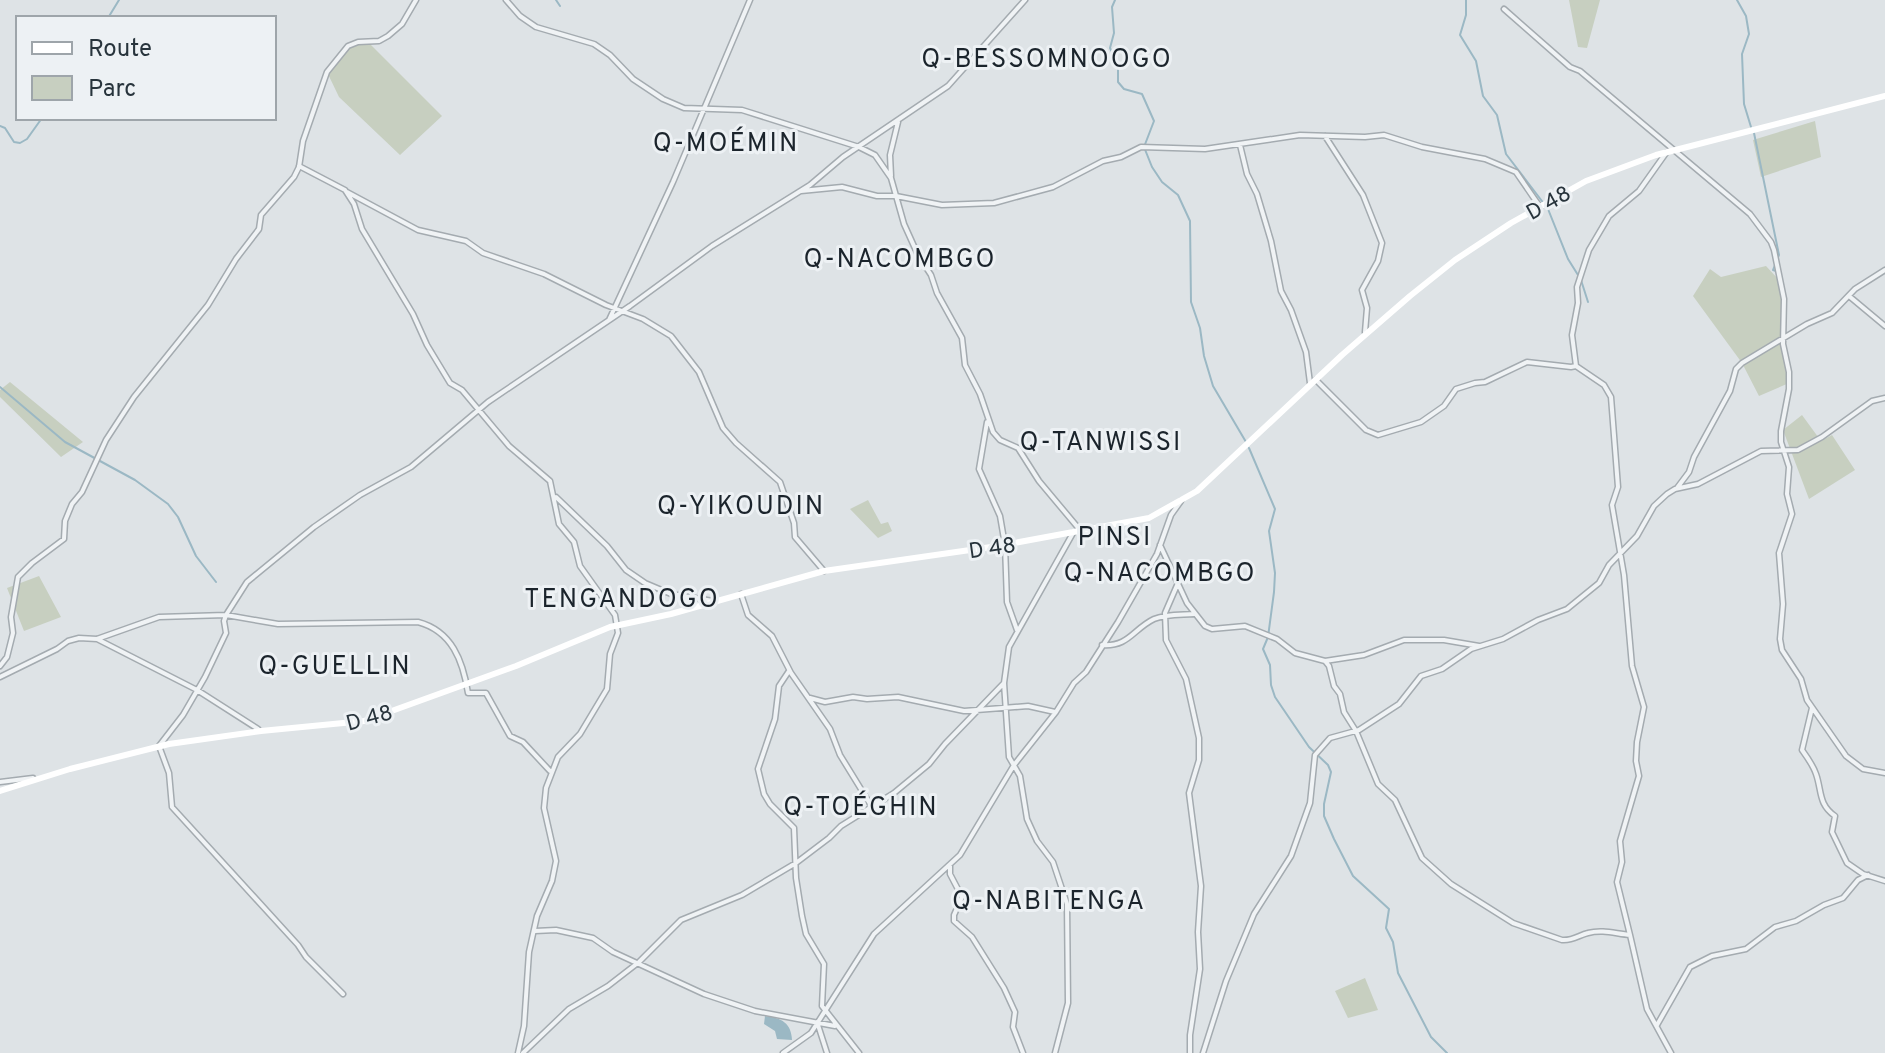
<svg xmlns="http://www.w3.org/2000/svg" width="1885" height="1053" font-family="Overpass,sans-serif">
  <rect width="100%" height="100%" fill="#dee3e6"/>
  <path fill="#c7cfc0" d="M1569,0H1600L1587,48L1578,47Z
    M368,42L442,116L400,155L339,97L327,72C339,56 347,44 368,42Z
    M1815,121L1821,157L1761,177L1753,140Z
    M1766,266L1779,280L1784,299L1783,344L1789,383L1759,396L1742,363L1693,296L1710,269L1721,277Z
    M10,382L83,442L61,457L0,397V390Z
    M1802,415L1821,441L1832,435L1855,470L1809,499L1783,430Z
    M868,500L881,524L888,522L892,531L878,538L850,509Z
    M39,576L61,617L24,631L7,588Z
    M1365,978L1378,1010L1348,1018L1335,991Z"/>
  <path fill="#9bb8c4" d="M765,1016C782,1018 791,1023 792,1040L777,1039L775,1031L764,1024Z"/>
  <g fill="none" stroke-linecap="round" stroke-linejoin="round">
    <path stroke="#9bb8c4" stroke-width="2" d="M556,0L560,6
      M1115,0L1112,7L1114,33L1110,48L1118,65V82L1124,89L1142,94L1154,121L1144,147L1152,167L1162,182L1178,195L1190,221L1191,302L1200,328L1204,356L1213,386L1246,442
      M1466,0V15L1460,35L1476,61L1483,96L1497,115L1506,154L1548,209L1568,259L1578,275
      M1737,0L1746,16L1749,34L1742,54L1744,104L1751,127
      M108,18L119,0
      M0,126L5,128L14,142L20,143L27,139L42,118
      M1754,133L1779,255L1773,270L1776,271
      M1581,280L1588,302
      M0,387L65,442L135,480L168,504L178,517L196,556L216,582
      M1249,448L1275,509L1269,531L1275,573L1274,592L1268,637L1263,649L1270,665L1271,685L1275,697L1309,747L1328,765L1331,772L1324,804V816L1334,839L1353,876L1389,909L1386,928L1393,942L1398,973L1431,1037L1447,1053"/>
    <defs>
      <path id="street" d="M506,0L520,16L536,27L594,44L610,55L633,79L663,99L684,108L742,110L859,147L875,155L891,178L904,224L918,255L931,275L937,293L962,338L965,365L980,394L993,432L1000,440L1018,448L1039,481L1080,530
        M1504,9L1570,67L1580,71L1750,214L1771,242L1774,250L1784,299L1783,344L1789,372V389L1781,431V442L1789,467L1787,494L1792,514L1779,553L1783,604L1780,639L1782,650L1801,679L1807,700L1846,756L1863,769L1885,773
        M1325,136L1363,195L1382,243L1378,261L1362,290L1367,308L1365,332
        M1240,145L1247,174L1257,194L1271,241L1281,291L1291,310L1306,352L1310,383
        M299,166L345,190L354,204L362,229L413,314L427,345L450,383L462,390L509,446L550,481L559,524L574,542L580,566L615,615L618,633L610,654L607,689L580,734L558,757L546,788L544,808L556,861L552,881L537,916L529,952L524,1026L518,1053
        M891,176L890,155L898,122
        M801,191L842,187L877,196H896L942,205L994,203L1053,187L1103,161L1121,157L1141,147L1205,149L1300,135L1365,137L1384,135L1422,147L1485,159L1516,172L1540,207
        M347,192L418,230L466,241L483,253L544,274L606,305L643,319L671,336L699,372L723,428L736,443L780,482L794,523L795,537L824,571
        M1849,296L1885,326
        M609,320L673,182L750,0
        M1316,380L1366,430L1378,435L1421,422L1444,406L1456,389L1475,383L1485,382L1527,362L1571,367L1576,366
        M987,422L979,469L1000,516L1005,545L1007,602L1017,630
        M1677,488L1689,472L1694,457L1730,391L1736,369L1742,363L1807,324L1832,313L1855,289L1885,270
        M556,497L607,546L626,570L645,583L671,594L713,601
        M1160,545L1187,603L1205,626L1212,629L1245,626L1277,639L1295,653L1325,661L1329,666L1334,686L1340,694L1344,712L1356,731L1378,784L1395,800L1422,858L1451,884L1513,923L1562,940C1573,941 1579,935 1588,933C1603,929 1616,934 1630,935L1647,1009L1671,1053
        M1178,583L1165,613L1166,640L1186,679L1199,738V760L1189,793L1201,886L1198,932L1200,969L1190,1035V1053
        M741,594L748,615L772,636L791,673L830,729L840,755L872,807
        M97,639L197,690L258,729
        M1102,645C1129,647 1133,629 1154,619C1166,614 1181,615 1194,614
        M1325,661L1364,655L1404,640H1444L1479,646
        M0,666L7,657L13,633L11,617L18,577L32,563L64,539L65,521L72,504L82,492L106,440L134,397L208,305L236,259L259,229L261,215L294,177L299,167L303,141L327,72L348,46L358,42L379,41L388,36L402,24L416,0
        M789,671L779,686L775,719L758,769L764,794L770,804L794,828L796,878L802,916L806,934L824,964L822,1006L859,1053
        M0,677L57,649L68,641L79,638L97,639L159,617L226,615L278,624L418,622C452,631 463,661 468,693H486L510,736L523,742L550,771
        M810,698L825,702L853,697L867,699L898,697L964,711L1028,706L1055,712
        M1812,708L1802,750C1807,757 1813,765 1816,774C1822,791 1818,804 1835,816L1832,832L1847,863L1863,874L1885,881
        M0,782L33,778
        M950,866V874L962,897L954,915V921L972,937L1004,988L1015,1012L1013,1027L1023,1053
        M535,931L556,930L593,938L613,952L704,994L755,1011L835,1026
        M1630,935L1617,882L1622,862L1620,841L1639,776L1636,761L1637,742L1644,707L1632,666L1624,575L1612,505L1618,487L1611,397L1604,385L1576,366L1572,335L1578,303L1577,287L1589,250L1609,216L1639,191L1666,153
        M343,994L306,957L298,945L172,807L169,773L159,746L183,715L205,677L226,633L224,621L226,615L247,582L314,527L360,495L411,467L488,402L630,306L712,246L810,185L843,157L948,86L1025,0
        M818,1025L827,1053
        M1657,1025L1690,967L1712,956L1746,949L1775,927L1796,921L1824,905L1843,898L1858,880L1868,875
        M523,1053L569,1009L608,986L639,962L681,920L742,895L796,863L829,838L841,826L894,793L929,764L945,744L1004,683
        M783,1053L811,1033L874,934L960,855L1014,765L1056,712L1074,683L1086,672L1118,622L1157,554L1171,515L1181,501
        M1055,1053L1068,1003L1067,904L1053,862L1037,841L1027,819L1020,776L1009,757L1004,683L1009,647L1073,533
        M1203,1053L1226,981L1254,914L1291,856L1310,803L1315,755L1330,738L1359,730L1399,704L1421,676L1442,669L1471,649L1503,639L1538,620L1567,609L1599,583L1609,565L1637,536L1654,506L1667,494L1675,489L1698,484L1761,451L1798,450L1822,437L1872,401L1885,398"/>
    </defs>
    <use href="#street" stroke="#a4abb0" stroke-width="7"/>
    <use href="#street" stroke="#f0f3f5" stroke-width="4"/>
    <path stroke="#fff" stroke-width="6" d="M0,791L70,769L169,744L261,731L364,721L516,666L610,627L671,614L824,571L998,546L1149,518L1197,491L1342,355L1410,296L1455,260L1511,223L1586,181L1656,155L1885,96"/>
  </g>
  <g text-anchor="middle" stroke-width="6" stroke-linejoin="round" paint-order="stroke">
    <g font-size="22" fill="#28343c" stroke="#edf1f4">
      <text transform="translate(1548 202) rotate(-29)" y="8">D 48</text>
      <text transform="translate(992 547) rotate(-8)" y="8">D 48</text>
      <text transform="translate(369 717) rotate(-15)" y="8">D 48</text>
    </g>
    <g font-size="26" letter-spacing="2" fill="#1b242c" stroke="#edf1f4">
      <text x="1047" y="67">Q-BESSOMNOOGO</text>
      <text x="726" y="151">Q-MOÉMIN</text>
      <text x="900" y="267">Q-NACOMBGO</text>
      <text x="1101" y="450">Q-TANWISSI</text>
      <text x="741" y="514">Q-YIKOUDIN</text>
      <text x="1115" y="545">PINSI</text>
      <text x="1160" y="581">Q-NACOMBGO</text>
      <text x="622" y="607">TENGANDOGO</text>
      <text x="335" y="674">Q-GUELLIN</text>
      <text x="861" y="815">Q-TOÉGHIN</text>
      <text x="1049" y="909">Q-NABITENGA</text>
    </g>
  </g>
  <rect x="16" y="16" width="260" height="104" fill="#edf1f4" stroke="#9ea5aa" stroke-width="2"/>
  <rect x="32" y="42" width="40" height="12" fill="#ffffff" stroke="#9ea5aa" stroke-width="2"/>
  <text x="88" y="56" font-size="24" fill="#28343c">Route</text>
  <rect x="32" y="76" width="40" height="24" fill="#c7cfc0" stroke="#9ea5aa" stroke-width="2"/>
  <text x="88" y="96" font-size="24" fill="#28343c">Parc</text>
</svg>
